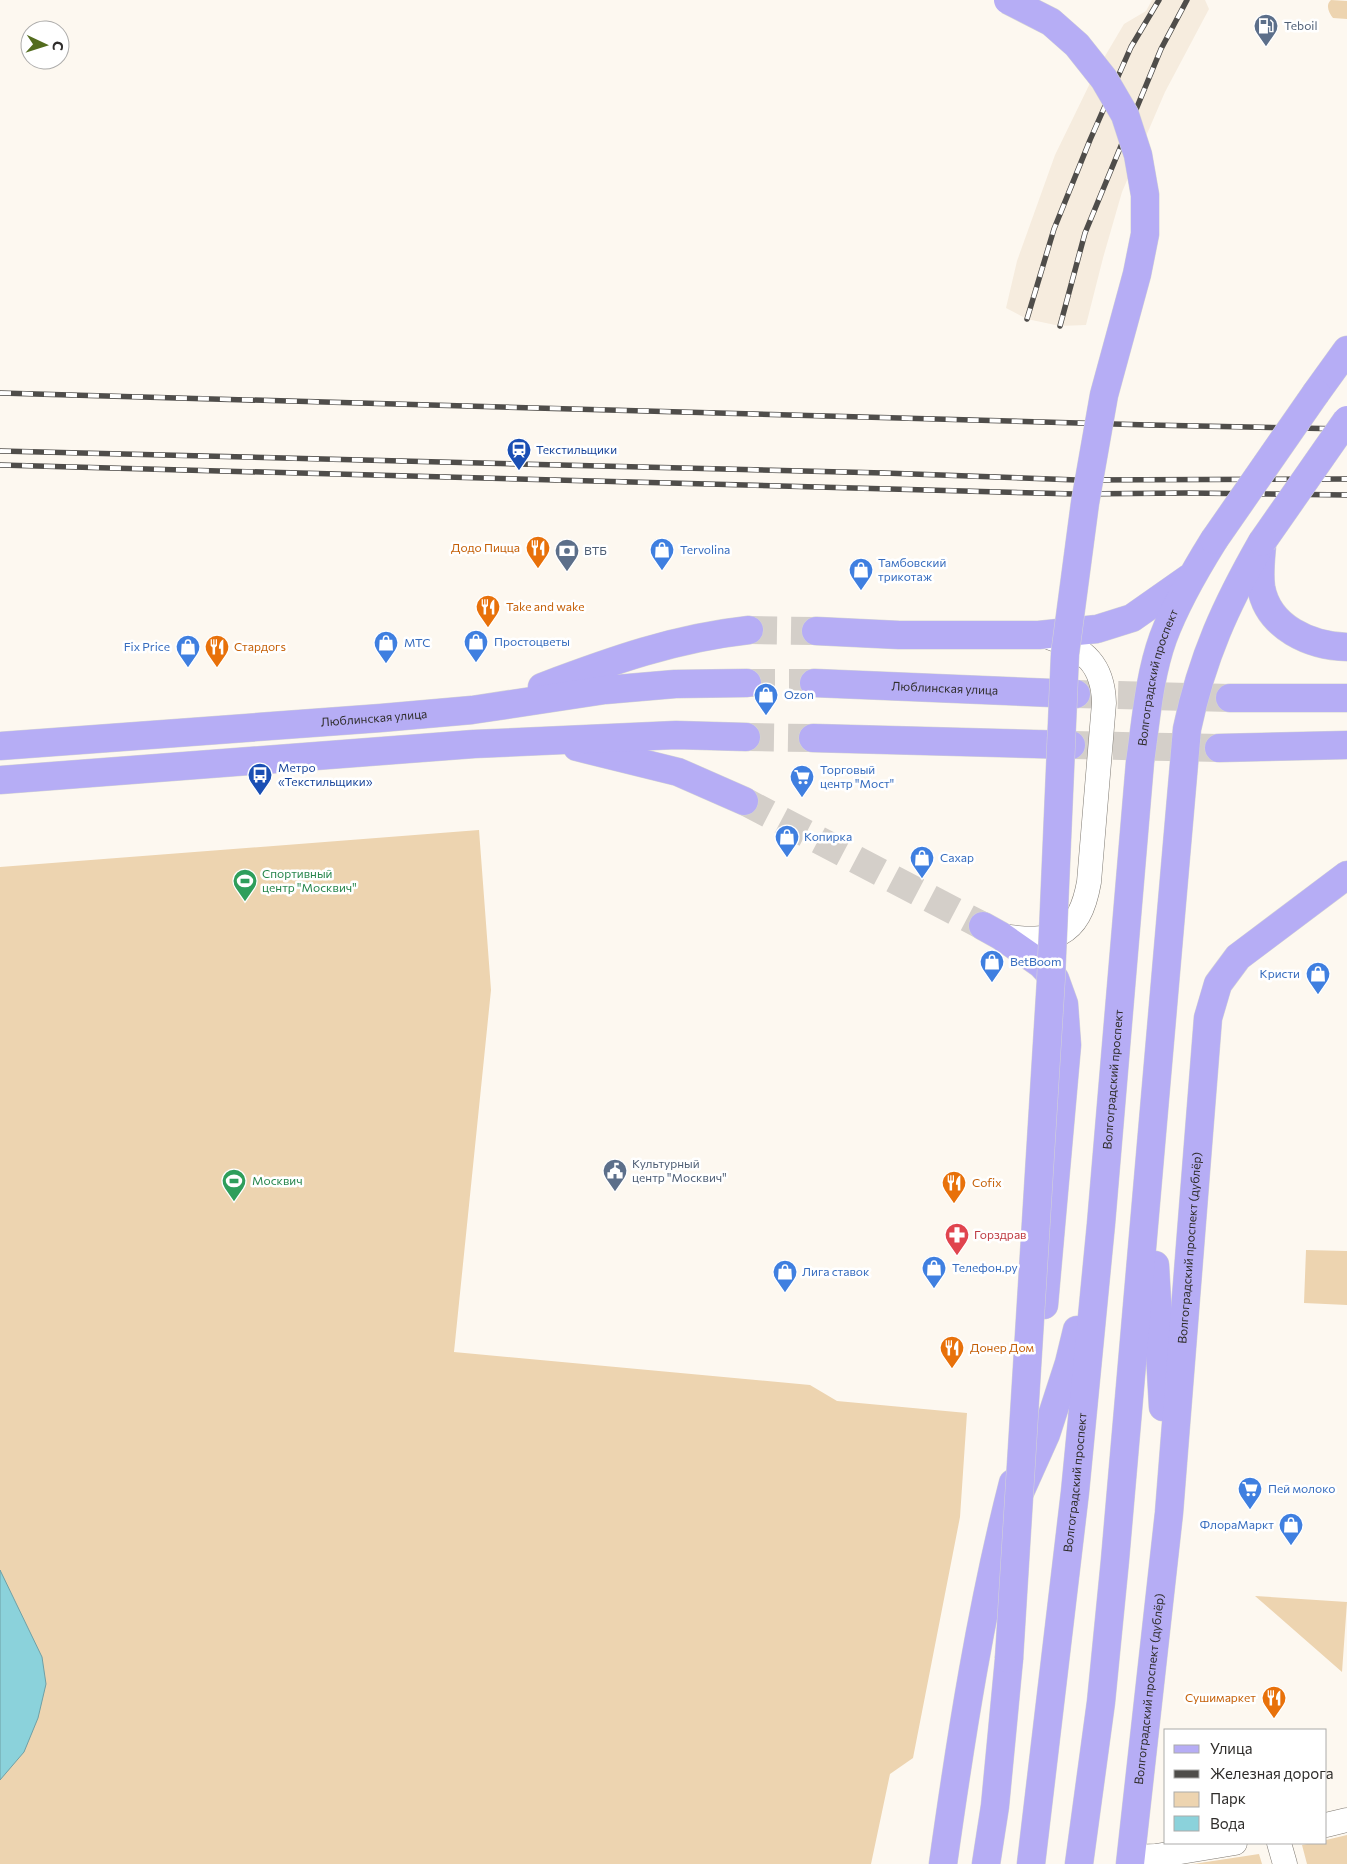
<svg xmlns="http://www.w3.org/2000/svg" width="1347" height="1864" font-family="Commissioner,sans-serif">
  <rect width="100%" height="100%" fill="#fdf8f0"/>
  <path fill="#f6ecde" d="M1152,0H1205L1209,9L1165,92L1122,192L1103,258L1086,325L1060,326L1027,319L1006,308L1017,261L1055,155L1095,73L1124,24L1146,11Z"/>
  <path fill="#edd4b0" d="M1331,0L1347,1V19L1333,18C1329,13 1325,5 1331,0Z
    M479,830L491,990L454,1352L810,1385L837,1401L967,1413L960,1517L913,1758L890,1774L871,1864H0V867Z
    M1306,1250L1347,1251V1305L1304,1303Z
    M1255,1596L1347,1602L1342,1672Z
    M1347,1835V1864H1307L1302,1845L1312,1843H1326V1840Z
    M1259,1854L1262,1864H1193Z"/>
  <path fill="#8bd2db" stroke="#6fa0a6" d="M0,1570L42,1657L46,1684L38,1718L24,1752L0,1780Z"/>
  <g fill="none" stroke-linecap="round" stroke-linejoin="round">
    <path stroke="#d4cfc9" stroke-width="28" stroke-dasharray="28 14" stroke-linecap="butt" d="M749,630L816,631
      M747,683H814
      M1076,694L1230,698
      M746,737L813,738
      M1071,745L1219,748
      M744,801L983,926"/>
    <defs>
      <path id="minor" d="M1001,936C1053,943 1079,939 1089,882L1104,703C1103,665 1085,649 1051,638
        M1326,1825L1347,1820
        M1279,1843L1285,1864
        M1131,1857L1156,1856L1235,1843"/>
      <g id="major">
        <path d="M1316,393L1347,350"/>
        <path d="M1262,545C1261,559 1259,573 1261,587C1268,628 1311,646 1347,647"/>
        <path d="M816,631L899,635H1039L1097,629L1132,618L1189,578"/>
        <path id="s1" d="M814,683L1076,694"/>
        <path d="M542,687C611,661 675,638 749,630"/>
        <path d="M1230,698H1347"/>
        <path d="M813,738L1071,745"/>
        <path id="s2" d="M0,746L381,718L472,710L605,690L675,684L747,683"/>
        <path d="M577,747L678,772L744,801"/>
        <path d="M1219,748L1347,745"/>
        <path d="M0,780L474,744L676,735L746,737"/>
        <path d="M983,926L1001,936L1041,964L1055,979L1064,1004L1067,1045L1044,1305"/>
        <path d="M1155,1265L1163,1407"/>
        <path d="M1020,1492L1046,1434L1069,1363L1077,1330"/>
        <path d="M943,1864C961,1736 981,1608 1013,1483"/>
        <path d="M986,1864L995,1806L1009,1659"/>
        <path id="s3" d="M1031,1864L1075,1492L1101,1224L1140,762C1146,721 1149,677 1163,638C1176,603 1194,572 1214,540"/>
        <path d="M1079,1864L1101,1702L1115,1560L1187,729C1202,657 1226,605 1262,542"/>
        <path id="s4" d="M1130,1864L1169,1513L1208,1018L1218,984L1238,957L1347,875"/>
      </g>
    </defs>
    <use href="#minor" stroke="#7e7972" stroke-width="25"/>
    <use href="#major" stroke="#d5d5d5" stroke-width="29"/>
    <use href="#minor" stroke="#fff" stroke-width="24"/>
    <use href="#major" stroke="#b6adf5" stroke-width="28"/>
    <defs>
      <path id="rail" d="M1027,319L1054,229L1090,140L1131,47L1159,0
        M1060,326L1085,233L1161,49L1187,0
        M0,393L1149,425L1347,429
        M0,451L884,473L1077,480L1347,479
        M0,465L1075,494L1186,493L1347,495"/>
    </defs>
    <use href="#rail" stroke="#4f4d4a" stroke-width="5.5"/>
    <use href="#rail" stroke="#fff" stroke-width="4" stroke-dasharray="11" stroke-linecap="butt"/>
    <defs>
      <path id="major-bridge" d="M1008,0L1051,22L1077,45L1104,79L1125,115L1138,155L1145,195V234L1137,274L1104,395L1085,503L1065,654L1051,979L1009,1659
        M1214,540L1316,393
        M1262,542L1347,420"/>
    </defs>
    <use href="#major-bridge" stroke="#d5d5d5" stroke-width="29" stroke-linecap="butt"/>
    <use href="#major-bridge" stroke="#b6adf5" stroke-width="28"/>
  </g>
  <defs>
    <symbol id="fuel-pin" viewBox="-11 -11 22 30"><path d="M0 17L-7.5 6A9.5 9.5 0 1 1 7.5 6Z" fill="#5c6f8a" stroke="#fff"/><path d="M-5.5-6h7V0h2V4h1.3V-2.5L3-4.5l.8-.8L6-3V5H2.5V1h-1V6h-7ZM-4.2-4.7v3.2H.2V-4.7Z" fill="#fff"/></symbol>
    <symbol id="station-pin" viewBox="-11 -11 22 30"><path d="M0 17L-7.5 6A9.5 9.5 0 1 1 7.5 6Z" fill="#1a4fb4" stroke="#fff"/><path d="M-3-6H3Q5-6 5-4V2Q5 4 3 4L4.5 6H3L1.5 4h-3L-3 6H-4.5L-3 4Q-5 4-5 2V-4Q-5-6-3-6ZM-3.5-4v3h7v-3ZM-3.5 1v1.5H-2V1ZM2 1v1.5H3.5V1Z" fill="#fff"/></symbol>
    <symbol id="restaurant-pin" viewBox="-11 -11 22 30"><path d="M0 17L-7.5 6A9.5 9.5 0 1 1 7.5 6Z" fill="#e8710a" stroke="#fff"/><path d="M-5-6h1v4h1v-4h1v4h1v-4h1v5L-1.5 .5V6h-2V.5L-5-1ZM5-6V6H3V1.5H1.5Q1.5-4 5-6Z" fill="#fff"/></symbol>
    <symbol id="shop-pin" viewBox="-11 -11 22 30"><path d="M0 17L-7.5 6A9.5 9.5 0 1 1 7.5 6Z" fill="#3f7fe0" stroke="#fff"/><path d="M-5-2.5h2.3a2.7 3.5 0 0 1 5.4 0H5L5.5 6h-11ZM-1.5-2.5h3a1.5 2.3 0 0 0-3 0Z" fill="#fff"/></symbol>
    <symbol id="bank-pin" viewBox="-11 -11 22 30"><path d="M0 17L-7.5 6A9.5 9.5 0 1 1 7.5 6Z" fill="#5c6f8a" stroke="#fff"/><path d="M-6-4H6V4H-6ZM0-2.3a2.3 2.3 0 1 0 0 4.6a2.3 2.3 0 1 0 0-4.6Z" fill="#fff"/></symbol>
    <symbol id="bus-pin" viewBox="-11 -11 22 30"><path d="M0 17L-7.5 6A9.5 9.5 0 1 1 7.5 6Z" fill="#1a4fb4" stroke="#fff"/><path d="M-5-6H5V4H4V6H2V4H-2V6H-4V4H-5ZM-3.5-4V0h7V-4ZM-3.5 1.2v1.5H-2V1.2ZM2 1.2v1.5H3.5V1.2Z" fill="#fff"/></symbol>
    <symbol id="supermarket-pin" viewBox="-11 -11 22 30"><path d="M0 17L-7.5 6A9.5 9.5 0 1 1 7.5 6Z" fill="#3f7fe0" stroke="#fff"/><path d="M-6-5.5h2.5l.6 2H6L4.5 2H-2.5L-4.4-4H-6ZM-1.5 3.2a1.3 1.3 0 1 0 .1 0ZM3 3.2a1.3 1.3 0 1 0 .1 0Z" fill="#fff"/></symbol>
    <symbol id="stadium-pin" viewBox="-11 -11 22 30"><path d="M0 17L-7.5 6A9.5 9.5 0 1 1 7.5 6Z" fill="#2e9e5b" stroke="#fff"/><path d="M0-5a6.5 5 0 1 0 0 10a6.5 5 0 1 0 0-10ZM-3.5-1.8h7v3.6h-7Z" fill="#fff"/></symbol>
    <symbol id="civic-pin" viewBox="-11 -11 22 30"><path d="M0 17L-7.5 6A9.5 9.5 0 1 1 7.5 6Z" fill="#5c6f8a" stroke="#fff"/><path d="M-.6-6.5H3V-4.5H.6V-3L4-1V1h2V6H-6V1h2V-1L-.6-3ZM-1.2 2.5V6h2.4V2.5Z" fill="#fff"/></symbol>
    <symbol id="pharmacy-pin" viewBox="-11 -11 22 30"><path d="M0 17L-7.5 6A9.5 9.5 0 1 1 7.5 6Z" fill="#e0444e" stroke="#fff"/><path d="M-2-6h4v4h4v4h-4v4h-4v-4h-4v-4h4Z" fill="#fff"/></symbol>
  </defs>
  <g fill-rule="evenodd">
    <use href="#fuel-pin" x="1252" y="12" width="28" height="38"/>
    <use href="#station-pin" x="505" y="436" width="28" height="38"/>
    <use href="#restaurant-pin" x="524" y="534" width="28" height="38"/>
    <use href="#shop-pin" x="648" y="536" width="28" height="38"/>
    <use href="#bank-pin" x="553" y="537" width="28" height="38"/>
    <use href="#shop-pin" x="847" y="556" width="28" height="38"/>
    <use href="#restaurant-pin" x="474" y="593" width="28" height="38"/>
    <use href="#shop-pin" x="462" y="628" width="28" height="38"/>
    <use href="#shop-pin" x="372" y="629" width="28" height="38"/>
    <use href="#shop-pin" x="174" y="633" width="28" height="38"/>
    <use href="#restaurant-pin" x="203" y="633" width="28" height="38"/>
    <use href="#shop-pin" x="752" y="681" width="28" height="38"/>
    <use href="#bus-pin" x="246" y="761" width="28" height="38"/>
    <use href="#supermarket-pin" x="788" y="763" width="28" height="38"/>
    <use href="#shop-pin" x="773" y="823" width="28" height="38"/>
    <use href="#shop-pin" x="908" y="844" width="28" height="38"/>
    <use href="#stadium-pin" x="231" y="867" width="28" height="38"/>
    <use href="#shop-pin" x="978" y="948" width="28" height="38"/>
    <use href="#shop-pin" x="1304" y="960" width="28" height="38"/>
    <use href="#civic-pin" x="601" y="1157" width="28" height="38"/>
    <use href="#stadium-pin" x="220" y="1167" width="28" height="38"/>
    <use href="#restaurant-pin" x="940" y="1169" width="28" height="38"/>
    <use href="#pharmacy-pin" x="943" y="1221" width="28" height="38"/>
    <use href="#shop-pin" x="920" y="1254" width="28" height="38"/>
    <use href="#shop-pin" x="771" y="1258" width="28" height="38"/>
    <use href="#restaurant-pin" x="938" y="1334" width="28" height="38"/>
    <use href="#supermarket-pin" x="1236" y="1475" width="28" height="38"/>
    <use href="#shop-pin" x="1277" y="1511" width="28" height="38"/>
    <use href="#restaurant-pin" x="1260" y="1684" width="28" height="38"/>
  </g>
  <g text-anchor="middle" stroke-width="5" stroke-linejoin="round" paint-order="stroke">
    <g font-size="12" fill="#4e5e75" stroke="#fff" text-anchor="start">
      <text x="1284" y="30">Teboil</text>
      <text x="584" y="555">ВТБ</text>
      <text x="632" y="1168">Культурный<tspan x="632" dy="14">центр "Москвич"</tspan></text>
    </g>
    <g font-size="12" fill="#164399" stroke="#fff" text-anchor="start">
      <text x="536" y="454">Текстильщики</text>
      <text x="278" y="772">Метро<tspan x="278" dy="14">«Текстильщики»</tspan></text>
    </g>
    <g font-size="12" fill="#c56008" stroke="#fff" text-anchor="start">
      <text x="520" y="552" text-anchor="end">Додо Пицца</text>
      <text x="506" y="611">Take and wake</text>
      <text x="234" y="651">Стардогs</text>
      <text x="972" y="1187">Cofix</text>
      <text x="970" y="1352">Донер Дом</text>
      <text x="1256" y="1702" text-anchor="end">Сушимаркет</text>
    </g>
    <g font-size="12" fill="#366cbe" stroke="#fff" text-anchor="start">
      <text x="680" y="554">Tervolina</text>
      <text x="878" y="567">Тамбовский<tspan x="878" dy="14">трикотаж</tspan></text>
      <text x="494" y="646">Простоцветы</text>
      <text x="404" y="647">МТС</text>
      <text x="170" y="651" text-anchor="end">Fix Price</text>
      <text x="784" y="699">Ozon</text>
      <text x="820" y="774">Торговый<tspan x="820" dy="14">центр "Мост"</tspan></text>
      <text x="804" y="841">Копирка</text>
      <text x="940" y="862">Сахар</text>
      <text x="1010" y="966">BetBoom</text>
      <text x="1300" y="978" text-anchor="end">Кристи</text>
      <text x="952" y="1272">Телефон.ру</text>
      <text x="802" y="1276">Лига ставок</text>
      <text x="1268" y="1493">Пей молоко</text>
      <text x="1274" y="1529" text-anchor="end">ФлораМаркт</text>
    </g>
    <g font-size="12" fill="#2f2d2b" stroke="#fff">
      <text dy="4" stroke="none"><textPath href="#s3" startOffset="1194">Волгоградский проспект</textPath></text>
      <text dy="4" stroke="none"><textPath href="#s1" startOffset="131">Люблинская улица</textPath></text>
      <text dy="4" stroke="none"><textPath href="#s2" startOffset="375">Люблинская улица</textPath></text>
      <text dy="4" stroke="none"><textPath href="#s3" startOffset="789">Волгоградский проспект</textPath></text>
      <text dy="4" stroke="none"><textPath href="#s4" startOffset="619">Волгоградский проспект (дублёр)</textPath></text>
      <text dy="4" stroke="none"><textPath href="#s3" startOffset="384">Волгоградский проспект</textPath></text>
      <text dy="4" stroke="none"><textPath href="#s4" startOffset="176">Волгоградский проспект (дублёр)</textPath></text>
    </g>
    <g font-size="12" fill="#27864d" stroke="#fff" text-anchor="start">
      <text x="262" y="878">Спортивный<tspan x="262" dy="14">центр "Москвич"</tspan></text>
      <text x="252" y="1185">Москвич</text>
    </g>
    <g font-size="12" fill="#be3a42" stroke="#fff" text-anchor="start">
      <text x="974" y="1239">Горздрав</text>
    </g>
  </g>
  <rect x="1164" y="1729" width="162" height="115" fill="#ffffff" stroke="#acabaa"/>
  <rect x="1174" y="1745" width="25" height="8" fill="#b6adf5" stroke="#acabaa"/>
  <text x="1210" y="1754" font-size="15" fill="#2f2d2b">Улица</text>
  <rect x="1174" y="1770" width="25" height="8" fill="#4f4d4a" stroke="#acabaa"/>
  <text x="1210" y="1779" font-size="15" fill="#2f2d2b">Железная дорога</text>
  <rect x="1174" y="1792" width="25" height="15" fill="#edd4b0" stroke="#acabaa"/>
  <text x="1210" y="1804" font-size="15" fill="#2f2d2b">Парк</text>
  <rect x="1174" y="1816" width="25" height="15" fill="#8bd2db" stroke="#acabaa"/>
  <text x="1210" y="1829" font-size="15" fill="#2f2d2b">Вода</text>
  <g transform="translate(45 45) rotate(94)"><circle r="24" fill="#ffffff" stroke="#acabaa"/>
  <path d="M0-4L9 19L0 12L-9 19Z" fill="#536c1e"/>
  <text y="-8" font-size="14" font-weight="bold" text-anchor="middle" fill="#2f2d2b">С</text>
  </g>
</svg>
